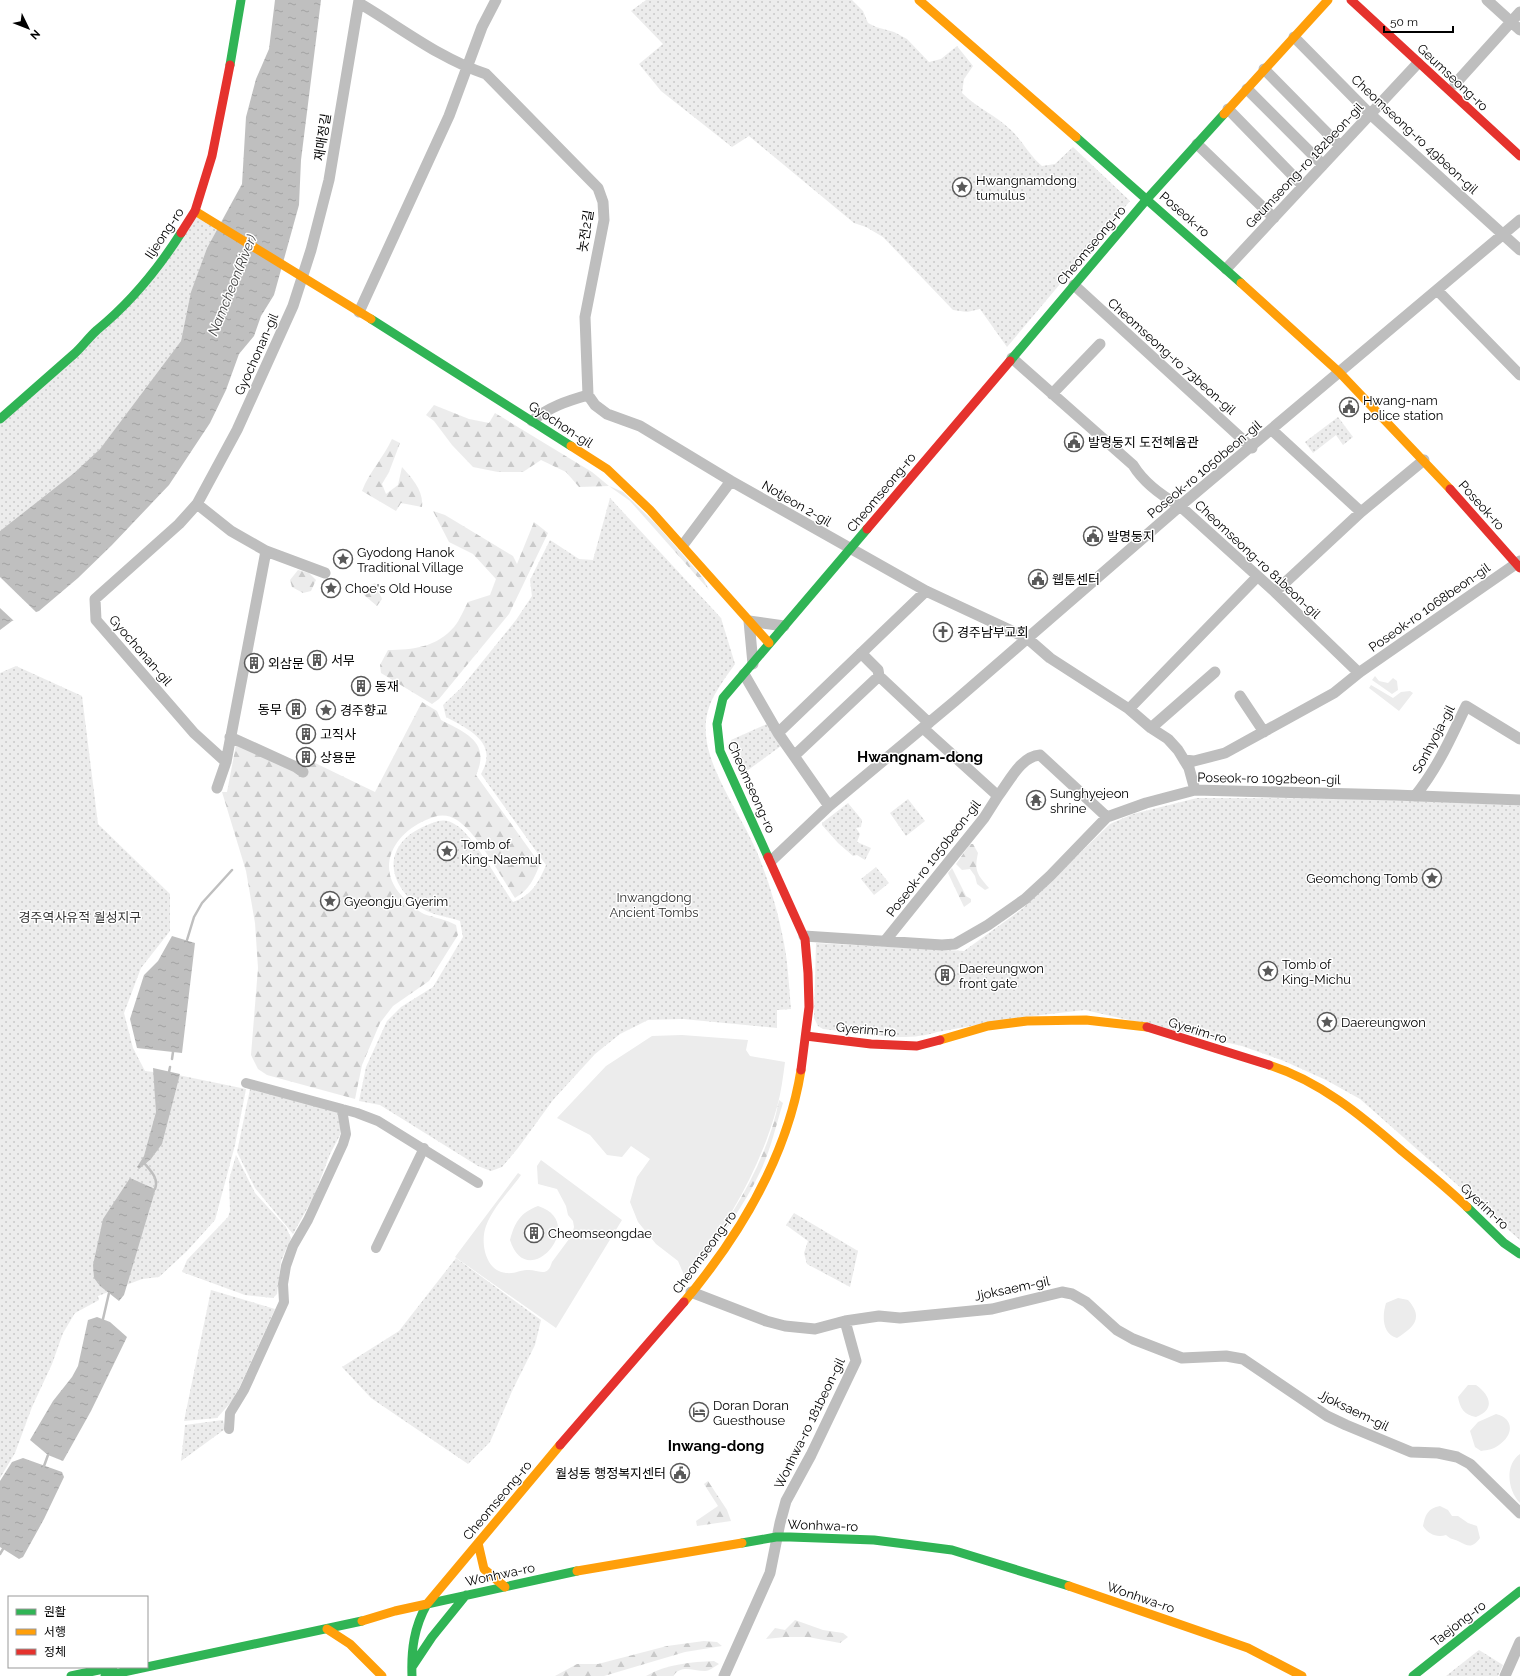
<svg xmlns="http://www.w3.org/2000/svg" width="1520" height="1676" font-family="Raleway,'Noto Sans KR',sans-serif">
  <defs>
    <pattern id="forest-firs" width="22" height="20" patternUnits="userSpaceOnUse"><rect width="22" height="20" fill="#ececec"/><path d="M5 1l3.5 6h-7zM16 11l3.5 6h-7z" fill="#c9c9c9"/></pattern>
    <pattern id="park-dots" width="8" height="8" patternUnits="userSpaceOnUse"><rect width="8" height="8" fill="#ececec"/><path d="M2 2h.1M6 6h.1" fill="none" stroke="#c9c9c9" stroke-width="1.8" stroke-linecap="round"/></pattern>
    <pattern id="water-ripples" width="26" height="14" patternUnits="userSpaceOnUse"><rect width="26" height="14" fill="#bfbfbf"/><path d="M2 4q2-2 4 0t4 0M15 11q2-2 4 0t4 0" fill="none" stroke="#a2a2a2"/></pattern>
  </defs>
  <rect width="100%" height="100%" fill="#fff"/>
  <path fill="#ececec" d="M1375,676L1379,681L1388,683L1393,678L1397,681L1398,690L1392,694L1372,680Z
    M1371,685L1393,698L1401,692L1410,691L1413,693L1399,711L1369,688Z
    M682,1035L748,1040L746,1050L750,1056L785,1062C783,1077 781,1093 777,1107C760,1170 727,1225 688,1276L684,1275L678,1261L656,1244L638,1222L630,1202L637,1177L650,1159L631,1146L622,1157L607,1155L590,1135L557,1118L606,1066L652,1036Z
    M541,1160L622,1220L556,1328L455,1257L518,1173L521,1175C510,1191 493,1207 486,1226C480,1242 485,1271 506,1273C515,1274 520,1270 527,1270C539,1269 547,1279 552,1262L572,1235L574,1227L573,1221L568,1215L566,1206L557,1189L538,1184L537,1166Z
    M538,1206C590,1222 527,1295 510,1240C515,1222 520,1213 538,1206Z
    M1398,1298L1408,1300C1424,1318 1414,1327 1397,1338C1382,1334 1382,1316 1386,1303Z
    M1468,1385H1476C1490,1395 1496,1409 1476,1417C1464,1415 1460,1408 1458,1397Z
    M1496,1414C1514,1418 1514,1435 1499,1445C1494,1449 1488,1450 1481,1451L1475,1447L1470,1431L1478,1422Z
    M1520,1454V1503C1508,1491 1504,1465 1520,1454Z
    M1440,1506L1448,1510L1452,1516H1458L1468,1523L1477,1526L1480,1538C1472,1549 1468,1546 1458,1541C1453,1539 1450,1539 1446,1535C1437,1538 1428,1534 1423,1526C1425,1515 1428,1508 1440,1506Z"/>
  <path fill="url(#forest-firs)" d="M434,405L469,419L489,423L495,413L592,472L609,486L623,492L655,523L703,578L709,590L630,501L609,486L579,487L566,472L541,460L523,472H498L473,467L452,445L434,421L426,415Z
    M392,439L400,443L389,472L382,484L386,494L398,485L402,467C412,478 424,491 422,507L401,503L396,511L362,491C369,472 384,457 392,439Z
    M433,511L445,515L513,556L517,564L534,522L548,533L509,614L439,699L432,704L381,673L380,665L388,650C413,650 437,647 454,627C460,620 464,609 468,602L490,595L496,579L473,554L449,542Z
    M298,570L309,573L316,580L311,591L303,593L292,587L290,580Z
    M375,583L382,599L377,606L364,595L367,587Z
    M422,702L437,711L441,720C466,733 491,742 476,775L540,864C534,879 529,890 515,898C501,876 477,833 457,820C446,813 437,815 426,820C395,833 375,866 401,895C406,901 417,911 424,914C435,918 445,919 456,925L458,935L429,981L393,1006L380,1023L362,1065L355,1099L267,1075L258,1069L251,1055L258,968L255,923L246,871L222,792H227L236,745L303,773L311,761L375,792Z
    M970,844H973L978,853C974,871 977,874 989,888L985,890L977,884L975,876L970,869L962,870L956,864Z
    M952,868L966,896L971,899V902L964,907L948,873Z
    M779,1100L783,1103C776,1125 771,1149 761,1170C743,1209 716,1243 691,1277L686,1281L684,1275L688,1276C727,1226 767,1164 779,1100Z
    M708,1481L727,1510L731,1521L697,1526L696,1521L718,1506L704,1484Z
    M795,1620L823,1630L843,1633L848,1637L840,1643L808,1637H785L766,1639L775,1628L785,1630Z
    M704,1641L717,1642L722,1646L685,1652L604,1676H555L577,1664H598L667,1646Z
    M714,1661L719,1664C715,1666 710,1671 705,1671C692,1671 682,1664 673,1676H646C666,1664 692,1662 714,1661Z"/>
  <path fill="url(#park-dots)" d="M646,0H852L863,11L868,23L876,27L894,32L907,39L929,62L941,59L957,46L973,66L964,79L962,93C977,108 997,116 1012,131C1023,142 1030,156 1042,166L1055,164L1073,147L1130,201L1007,347L980,309L967,312L953,310L883,237L866,227L854,223L749,136L732,147L661,91L639,64L663,44L631,11Z
    M195,211L219,226L207,248L192,290L181,341L100,449L74,473L0,531V419L135,294Z
    M1338,417L1353,437L1343,445L1336,435L1313,453L1305,442Z
    M610,498L721,618L735,664C719,687 703,706 706,735C708,770 743,819 757,852C769,882 778,911 784,943C788,964 789,987 791,1009L777,1010V1028L683,1019L648,1020L620,1034L595,1054L553,1100L518,1148L502,1167L491,1171L478,1166L380,1105L359,1101L366,1067L387,1021L401,1007L433,987L463,937L460,921C449,917 432,915 423,909C386,885 381,845 425,826C436,821 445,817 456,825C473,835 500,884 513,902C531,896 539,882 546,865L481,774C499,743 470,730 446,717L443,705L461,688L516,620L532,596L530,580L550,540L579,559L593,560Z
    M16,666L82,696L98,824L170,894V931L141,968L124,1013L133,1048L145,1071L178,1075L246,1089L235,1145L215,1220L187,1251L159,1277L142,1279L98,1296L99,1300L75,1313L63,1333L52,1364L32,1407L15,1453L0,1478V673Z
    M767,724L781,746L744,773L736,756L731,740Z
    M1197,798L1404,799L1520,806V1240L1360,1099L1326,1080L1284,1061L1242,1046L1085,1010L1023,1017L937,1032C905,1043 858,1033 823,1029L818,1026L814,1018L816,943L964,951L1022,909L1110,824L1133,814Z
    M908,799L925,821L906,836L890,813Z
    M848,803L862,820L861,827L856,828L860,834L857,842L871,848L865,860L857,855L853,856L838,843L822,825V823Z
    M876,867L889,883L874,895L861,879Z
    M250,1089L338,1110L341,1129L340,1135L330,1154L314,1196L293,1234L255,1188L237,1152Z
    M236,1155L255,1193L286,1227L291,1238L281,1261L277,1294L273,1298L245,1295L182,1272L187,1260L228,1217L230,1211L229,1180Z
    M794,1213L858,1251L850,1287L807,1264L804,1253L808,1241L786,1225Z
    M456,1258L541,1320L535,1345L513,1389L490,1442L468,1464L371,1398L342,1367L399,1331Z
    M211,1290L275,1309L240,1386L232,1401L217,1418L184,1421Z
    M223,1420L225,1429L181,1461L185,1425Z
    M1479,1650L1503,1665L1498,1676H1446Z"/>
  <path fill="url(#water-ripples)" d="M275,0H321L301,160L299,205L274,295L261,316L254,336L239,354L226,390L210,423L169,485L112,545L78,578L39,611L12,621L0,630V531L74,473L100,449L181,341L191,292L207,248L242,184L246,117L256,79L269,49Z
    M172,936L195,943L182,1053L137,1048L130,1019L144,975L158,961Z
    M153,1068L180,1074L162,1144L151,1159L139,1169L137,1167L144,1156L156,1112Z
    M130,1178L155,1189V1191L124,1295L119,1301L100,1286L94,1278L93,1265L103,1219Z
    M97,1317L110,1322L127,1337L91,1411L63,1461L48,1455L30,1440L53,1401L72,1377L78,1366L88,1320Z
    M23,1458L62,1472L64,1477L44,1519L23,1557L19,1559L0,1547V1481L12,1462Z"/>
  <path fill="#fff" d="M0,577L38,614L15,622L0,608Z"/>
  <g fill="none" stroke-linecap="round" stroke-linejoin="round">
    <path stroke="#bfbfbf" stroke-width="2.5" d="M187,940L194,917L202,903L232,870
      M172,1059L173,1052
      M169,1072L170,1067
      M145,1164C151,1171 159,1179 155,1189
      M103,1319L109,1293
      M44,1466L48,1455
      M0,1554L3,1549"/>
    <path stroke="#bfbfbf" stroke-width="10" d="M246,1083L357,1113L378,1121L478,1183
      M376,1248L424,1148
      M229,1429L230,1413L244,1390L284,1302L283,1284L286,1266L293,1246L308,1220L343,1144L346,1134L342,1109"/>
    <path stroke="#bebebe" stroke-width="11" d="M1487,0L1520,30
      M359,3C400,27 440,59 486,74L598,188L603,202L604,220L585,317L588,395C567,401 549,407 532,421
      M1294,37L1370,114L1520,250
      M1264,69L1340,146
      M1455,84L1520,12
      M1247,89L1323,165
      M1228,109L1303,186
      M1197,144L1274,218
      M1226,269L1418,63
      M1074,285L1252,448
      M1437,290L1520,375
      M359,312L449,116L482,27L496,0
      M1012,358L1133,465C1144,483 1162,496 1180,506L1275,592L1359,673
      M1052,394L1100,344
      M588,395L595,405L607,414L640,426L731,481L926,591L1027,638L1050,658L1129,709L1151,728L1168,739L1178,750L1189,768L1195,790
      M1272,430L1361,512
      M197,504L231,531L266,551L325,573
      M683,545L731,481
      M1275,592L1361,512L1424,460
      M861,653L878,670L879,676L929,723
      M753,664L749,621L784,626
      M744,674L778,733L829,806
      M1240,696L1264,732
      M1129,709L1257,577
      M1151,728L1215,672
      M778,733L926,591
      M230,737L296,767L303,772
      M794,756L879,676
      M1184,760L1194,761L1225,753L1334,693L1360,672L1520,561
      M226,762L194,733L96,620L95,599L179,524L197,504L237,430L293,306L311,250L329,180L359,0
      M217,788L226,762L266,551
      M998,796C1009,782 1021,756 1040,755L1107,817
      M1415,796C1437,769 1451,738 1466,706L1520,739
      M771,861L829,806L955,701L1180,506L1520,220
      M804,936L942,945L955,944L988,925L1025,899L1050,876L1107,817L1146,803L1195,790L1395,795L1520,800
      M885,941L984,818L998,796L923,728
      M691,1292L766,1321L785,1326L815,1329L845,1321L879,1316L900,1318L992,1309L1062,1292L1072,1294L1086,1302L1117,1330L1133,1339L1182,1358L1226,1356L1243,1359L1327,1416L1346,1425L1411,1452L1438,1453L1457,1457L1470,1464L1520,1513
      M724,1676L770,1573L780,1523L786,1501L811,1455L856,1361L845,1321
      M1505,1676L1520,1642"/>
    <path stroke="#30b455" stroke-width="9" d="M230,65L241,0
      M1076,137L1241,283
      M371,319L571,446
      M1010,361L1147,199L1224,114
      M0,419C25,397 49,376 74,354C82,347 89,337 97,330C130,303 158,269 181,233
      M768,857L720,751L717,724L723,698L867,529
      M1467,1207L1504,1243L1520,1254
      M742,1543L776,1537H790L874,1540L952,1550L1069,1586
      M412,1667L432,1637L466,1595
      M71,1676L113,1667
      M105,1676L362,1621
      M412,1676C411,1650 414,1627 427,1604L577,1571
      M1413,1676L1520,1591"/>
    <path stroke="#ff9f0a" stroke-width="9" d="M919,0L1076,137
      M1224,114L1328,0
      M195,211L371,319
      M1241,283L1339,372L1450,489
      M571,446L607,469L650,510L769,643
      M940,1040L988,1026L1027,1021L1086,1020L1147,1027
      M1269,1065C1320,1081 1362,1116 1402,1151C1424,1169 1446,1187 1467,1207
      M684,1302C740,1235 787,1158 801,1070
      M478,1543L484,1569L505,1587
      M577,1571L742,1543
      M1069,1586L1248,1648L1302,1676
      M362,1621L395,1611L427,1604L560,1445
      M327,1629L350,1644L382,1676"/>
    <path stroke="#e5322d" stroke-width="9" d="M1351,0L1520,156
      M181,233L195,211L212,156L230,65
      M1450,489L1520,568
      M867,529L1010,361
      M768,857L805,939L808,973L809,1007L801,1070
      M1147,1027L1269,1065
      M806,1036L871,1044L917,1046L940,1040
      M560,1445L684,1302"/>
  </g>
  <defs>
    <symbol id="sight-ring" viewBox="-11 -11 22 22"><circle r="9.5" fill="#fff" stroke="#595959" stroke-width="1.5"/><path d="M0-6L1.8-2.2L6-1.7L2.9 1.2L3.7 5.4L0 3.3L-3.7 5.4L-2.9 1.2L-6-1.7L-1.8-2.2Z" fill="#595959"/></symbol>
    <symbol id="civic-ring" viewBox="-11 -11 22 22"><circle r="9.5" fill="#fff" stroke="#595959" stroke-width="1.5"/><path d="M-.6-6.5H3V-4.5H.6V-3L4-1V1h2V6H-6V1h2V-1L-.6-3ZM-1.2 2.5V6h2.4V2.5Z" fill="#595959"/></symbol>
    <symbol id="church-ring" viewBox="-11 -11 22 22"><circle r="9.5" fill="#fff" stroke="#595959" stroke-width="1.5"/><path d="M-1.2-6h2.4v3.5h3.3v2.4h-3.3V6h-2.4V-.1h-3.3v-2.4h3.3Z" fill="#595959"/></symbol>
    <symbol id="building-ring" viewBox="-11 -11 22 22"><circle r="9.5" fill="#fff" stroke="#595959" stroke-width="1.5"/><path d="M-4-6H4V6H1V3H-1V6H-4ZM-2.5-4.3h1.7v1.8h-1.7ZM.8-4.3h1.7v1.8H.8ZM-2.5-1h1.7V.8h-1.7ZM.8-1h1.7V.8H.8Z" fill="#595959"/></symbol>
    <symbol id="temple-ring" viewBox="-11 -11 22 22"><circle r="9.5" fill="#fff" stroke="#595959" stroke-width="1.5"/><path d="M0-6L5-2H3V0L6.5 2.5H4V6H1.5V3h-3V6H-4V2.5H-6.5L-3 0V-2H-5Z" fill="#595959"/></symbol>
    <symbol id="hotel-ring" viewBox="-11 -11 22 22"><circle r="9.5" fill="#fff" stroke="#595959" stroke-width="1.5"/><path d="M-6-4.5h1.5V1H6V5H4.5V3h-9V5H-6ZM-4 0a1.8 1.8 0 1 1 3.6 0ZM.5 0V-2.5h3Q6-2.5 6 0Z" fill="#595959"/></symbol>
  </defs>
  <g fill-rule="evenodd">
    <use href="#sight-ring" x="951" y="176" width="22" height="22"/>
    <use href="#civic-ring" x="1338" y="396" width="22" height="22"/>
    <use href="#civic-ring" x="1063" y="431" width="22" height="22"/>
    <use href="#civic-ring" x="1082" y="525" width="22" height="22"/>
    <use href="#sight-ring" x="332" y="548" width="22" height="22"/>
    <use href="#civic-ring" x="1027" y="568" width="22" height="22"/>
    <use href="#sight-ring" x="320" y="577" width="22" height="22"/>
    <use href="#church-ring" x="932" y="621" width="22" height="22"/>
    <use href="#building-ring" x="306" y="649" width="22" height="22"/>
    <use href="#building-ring" x="243" y="652" width="22" height="22"/>
    <use href="#building-ring" x="350" y="675" width="22" height="22"/>
    <use href="#building-ring" x="285" y="698" width="22" height="22"/>
    <use href="#sight-ring" x="315" y="699" width="22" height="22"/>
    <use href="#building-ring" x="295" y="723" width="22" height="22"/>
    <use href="#building-ring" x="295" y="746" width="22" height="22"/>
    <use href="#temple-ring" x="1025" y="789" width="22" height="22"/>
    <use href="#sight-ring" x="436" y="840" width="22" height="22"/>
    <use href="#sight-ring" x="1421" y="867" width="22" height="22"/>
    <use href="#sight-ring" x="319" y="890" width="22" height="22"/>
    <use href="#sight-ring" x="1257" y="960" width="22" height="22"/>
    <use href="#building-ring" x="934" y="964" width="22" height="22"/>
    <use href="#sight-ring" x="1316" y="1011" width="22" height="22"/>
    <use href="#building-ring" x="523" y="1222" width="22" height="22"/>
    <use href="#hotel-ring" x="688" y="1401" width="22" height="22"/>
    <use href="#civic-ring" x="669" y="1462" width="22" height="22"/>
  </g>
  <g text-anchor="middle" stroke-width="3" stroke-linejoin="round" paint-order="stroke">
    <g font-size="13" fill="#000" stroke="#fff">
      <text transform="translate(1453 77) rotate(43)" y="5">Geumseong-ro</text>
      <text transform="translate(1415 134) rotate(43)" y="5">Cheomseong-ro 49beon-gil</text>
      <text transform="translate(322 137) rotate(-81)" y="5">재매정길</text>
      <text transform="translate(1304 165) rotate(-47)" y="5">Geumseong-ro 182beon-gil</text>
      <text transform="translate(1185 214) rotate(41)" y="5">Poseok-ro</text>
      <text transform="translate(585 231) rotate(-81)" y="5">놋전2길</text>
      <text transform="translate(164 233) rotate(-56)" y="5">Iljeong-ro</text>
      <text transform="translate(1091 245) rotate(-50)" y="5">Cheomseong-ro</text>
      <text transform="translate(256 354) rotate(-66)" y="5">Gyochonan-gil</text>
      <text transform="translate(1172 356) rotate(42)" y="5">Cheomseong-ro 73beon-gil</text>
      <text transform="translate(561 424) rotate(33)" y="5">Gyochon-gil</text>
      <text transform="translate(1204 469) rotate(-40)" y="5">Poseok-ro 1050beon-gil</text>
      <text transform="translate(881 492) rotate(-50)" y="5">Cheomseong-ro</text>
      <text transform="translate(797 503) rotate(30)" y="5">Notjeon 2-gil</text>
      <text transform="translate(1482 505) rotate(48)" y="5">Poseok-ro</text>
      <text transform="translate(1258 559) rotate(43)" y="5">Cheomseong-ro 81beon-gil</text>
      <text transform="translate(1429 607) rotate(-35)" y="5">Poseok-ro 1068beon-gil</text>
      <text transform="translate(141 650) rotate(49)" y="5">Gyochonan-gil</text>
      <text transform="translate(1433 739) rotate(-62)" y="5">Sonhyoja-gil</text>
      <text transform="translate(1269 778) rotate(1)" y="5">Poseok-ro 1092beon-gil</text>
      <text transform="translate(752 787) rotate(66)" y="5">Cheomseong-ro</text>
      <text transform="translate(933 858) rotate(-52)" y="5">Poseok-ro 1050beon-gil</text>
      <text transform="translate(866 1029) rotate(5)" y="5">Gyerim-ro</text>
      <text transform="translate(1198 1030) rotate(17)" y="5">Gyerim-ro</text>
      <text transform="translate(1485 1206) rotate(43)" y="5">Gyerim-ro</text>
      <text transform="translate(704 1252) rotate(-54)" y="5">Cheomseong-ro</text>
      <text transform="translate(1012 1288) rotate(-12)" y="5">Jjoksaem-gil</text>
      <text transform="translate(1354 1410) rotate(26)" y="5">Jjoksaem-gil</text>
      <text transform="translate(809 1423) rotate(-64)" y="5">Wonhwa-ro 181beon-gil</text>
      <text transform="translate(497 1500) rotate(-50)" y="5">Cheomseong-ro</text>
      <text transform="translate(823 1525) rotate(2)" y="5">Wonhwa-ro</text>
      <text transform="translate(500 1574) rotate(-12)" y="5">Wonhwa-ro</text>
      <text transform="translate(1141 1597) rotate(19)" y="5">Wonhwa-ro</text>
      <text transform="translate(1458 1623) rotate(-38)" y="5">Taejong-ro</text>
    </g>
    <g font-size="13" fill="#000" stroke="#fff" text-anchor="start">
      <text x="976" y="185">Hwangnamdong<tspan x="976" dy="15">tumulus</tspan></text>
      <text x="1363" y="405">Hwang-nam<tspan x="1363" dy="15">police station</tspan></text>
      <text x="1088" y="447">발명둥지 도전혜윰관</text>
      <text x="1107" y="541">발명둥지</text>
      <text x="357" y="557">Gyodong Hanok<tspan x="357" dy="15">Traditional Village</tspan></text>
      <text x="1052" y="584">웹툰센터</text>
      <text x="345" y="593">Choe's Old House</text>
      <text x="957" y="637">경주남부교회</text>
      <text x="331" y="665">서무</text>
      <text x="268" y="668">외삼문</text>
      <text x="375" y="691">동재</text>
      <text x="282" y="714" text-anchor="end">동무</text>
      <text x="340" y="715">경주향교</text>
      <text x="320" y="739">고직사</text>
      <text x="320" y="762">상용문</text>
      <text x="1050" y="798">Sunghyejeon<tspan x="1050" dy="15">shrine</tspan></text>
      <text x="461" y="849">Tomb of<tspan x="461" dy="15">King-Naemul</tspan></text>
      <text x="1418" y="883" text-anchor="end">Geomchong Tomb</text>
      <text x="344" y="906">Gyeongju Gyerim</text>
      <text x="1282" y="969">Tomb of<tspan x="1282" dy="15">King-Michu</tspan></text>
      <text x="959" y="973">Daereungwon<tspan x="959" dy="15">front gate</tspan></text>
      <text x="1341" y="1027">Daereungwon</text>
      <text x="548" y="1238">Cheomseongdae</text>
      <text x="713" y="1410">Doran Doran<tspan x="713" dy="15">Guesthouse</tspan></text>
      <text x="666" y="1478" text-anchor="end">월성동 행정복지센터</text>
    </g>
    <g font-size="13" fill="#333" stroke="#fff">
      <text x="654" y="902">Inwangdong<tspan x="654" dy="15">Ancient Tombs</tspan></text>
      <text x="80" y="922">경주역사유적 월성지구</text>
    </g>
    <g font-size="14" font-style="italic" fill="#444" stroke="#fff">
      <text transform="translate(232 285) rotate(-68)" y="5">Namcheon(River)</text>
    </g>
    <g font-size="15" font-weight="bold" fill="#000" stroke="#fff">
      <text x="920" y="762">Hwangnam-dong</text>
      <text x="716" y="1451">Inwang-dong</text>
    </g>
  </g>
  <rect x="8" y="1596" width="140" height="72" fill="#ffffff" stroke="#999999"/>
  <rect x="16" y="1609" width="20" height="6" fill="#30b455" stroke="#999999"/>
  <text x="44" y="1616" font-size="12" fill="#000000">원활</text>
  <rect x="16" y="1629" width="20" height="6" fill="#ff9f0a" stroke="#999999"/>
  <text x="44" y="1636" font-size="12" fill="#000000">서행</text>
  <rect x="16" y="1649" width="20" height="6" fill="#e5322d" stroke="#999999"/>
  <text x="44" y="1656" font-size="12" fill="#000000">정체</text>
  <g transform="translate(28 28) rotate(133)" stroke="#ffffff" stroke-width="3" paint-order="stroke">
  <path d="M0-3L7 15L0 10L-7 15Z" fill="#000000"/>
  <text y="-6" font-size="11" font-weight="bold" text-anchor="middle" fill="#000000">N</text>
  </g>
  <path d="M1384 26v6h69v-6" fill="none" stroke="#000000" stroke-width="2"/>
  <text x="1390" y="26" font-size="12" fill="#000000" stroke="#ffffff" stroke-width="3" paint-order="stroke">50 m</text>
</svg>
